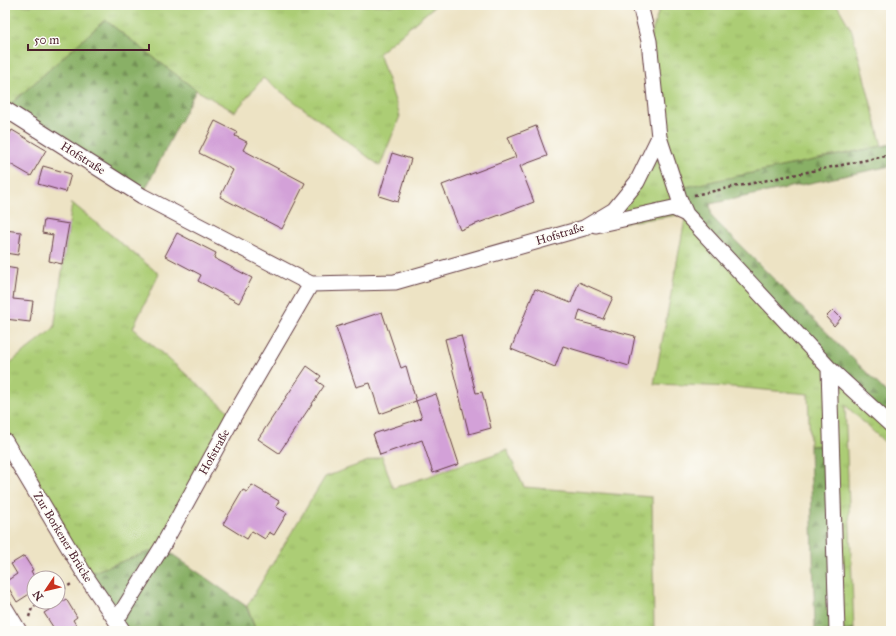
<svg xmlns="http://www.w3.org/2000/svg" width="896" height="636" font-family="'IM FELL Great Primer',serif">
  <defs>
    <pattern id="grass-tufts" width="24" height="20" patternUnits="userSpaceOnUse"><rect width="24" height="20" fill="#accd75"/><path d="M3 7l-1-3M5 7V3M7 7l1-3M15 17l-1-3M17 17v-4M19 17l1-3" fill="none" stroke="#96b065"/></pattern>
    <pattern id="forest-firs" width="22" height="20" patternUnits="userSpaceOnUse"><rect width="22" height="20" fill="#89b066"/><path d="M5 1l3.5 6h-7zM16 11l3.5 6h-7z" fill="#728f54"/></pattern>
  </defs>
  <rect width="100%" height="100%" fill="#fdfcf7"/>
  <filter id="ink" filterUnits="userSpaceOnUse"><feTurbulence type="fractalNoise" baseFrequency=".025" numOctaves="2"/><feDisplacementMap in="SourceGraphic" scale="8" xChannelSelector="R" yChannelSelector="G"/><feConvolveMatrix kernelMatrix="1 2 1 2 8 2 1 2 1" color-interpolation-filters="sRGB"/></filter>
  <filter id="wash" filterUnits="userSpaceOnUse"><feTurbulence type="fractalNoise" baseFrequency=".012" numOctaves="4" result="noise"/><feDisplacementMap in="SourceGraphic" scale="16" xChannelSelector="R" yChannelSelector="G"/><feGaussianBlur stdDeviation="0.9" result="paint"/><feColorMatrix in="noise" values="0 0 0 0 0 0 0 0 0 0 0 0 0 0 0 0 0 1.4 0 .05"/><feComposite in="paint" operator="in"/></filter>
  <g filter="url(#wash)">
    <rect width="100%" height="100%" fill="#ede3c4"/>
    <path fill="url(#grass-tufts)" stroke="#7b7650" d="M5,5H436L379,53L400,116L380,166L263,78L235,112L196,90L105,20L5,109Z
      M663,5H837L852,31L882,146L676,189L891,425V448L845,405L854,629L837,628L830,445L810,446L808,394L733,387L654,384L686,214L584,228L614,210L659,138L649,41L659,10Z
      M72,203L159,274L133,328L234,416L162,547L85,575L5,441V367L54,328Z
      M507,450L524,487L652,497L654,631H256L247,606L325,477L382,456L393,488Z"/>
    <path fill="url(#forest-firs)" stroke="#6a6848" d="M105,20L196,90L142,196L5,109Z
      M891,144V166L710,204L712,217L891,397V425L696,225L676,189Z
      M830,445L837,628L854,629V631H815L810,446Z
      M162,547L246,606L256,631H123L85,575Z"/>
    <g id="blocks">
      <path fill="#d3a1d8" d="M215,121L237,132L235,136L247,142L243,150L305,183L282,229L220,197L233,170L199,153Z
        M536,126L547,156L520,166L534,202L460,230L442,185L516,157L508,137Z
        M12,130L46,150L31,176L5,161V142Z
        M392,153L411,159L398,202L379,196Z
        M43,166L71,174L66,192L38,184Z
        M44,220L69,224L62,264L49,261L53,235L42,233Z
        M5,230L21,232L18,255L5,253Z
        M177,233L216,253L214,258L252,278L239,303L198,281L201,275L165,256Z
        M5,267L17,269L13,299L33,301L30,322L5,319Z
        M579,282L613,297L603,319L580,310L577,321L635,336L629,366L563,346L555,367L511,349L535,289L571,303Z
        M833,310L841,318L834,326L826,317Z
        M382,312L401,368L406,366L416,401L380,414L370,383L356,387L336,327Z
        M461,335L476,393L482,392L491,428L469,434L445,339Z
        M307,366L321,376L317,381L324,386L279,453L258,439Z
        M436,394L459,464L433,473L422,440L380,455L373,434L422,418L416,401Z
        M252,485L279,501L276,507L287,513L274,535L269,532L265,539L252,531L247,539L223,524L243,490L247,492Z
        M24,556L33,570L31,571L35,578H34V591L17,602L8,587L5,589V575L8,580L17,574L11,564Z
        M66,599L77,617L73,620L80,631H55V630L44,613Z"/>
    </g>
  </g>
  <g filter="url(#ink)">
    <use href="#blocks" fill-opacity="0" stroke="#623c42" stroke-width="1"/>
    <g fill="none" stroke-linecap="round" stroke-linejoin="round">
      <defs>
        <path id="street" d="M5,109L142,196L311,284L395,282L584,228L614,210L637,182L659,137L649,41L640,5
          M659,137L679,198L686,214L829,368L891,425
          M596,225L673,208L686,214
          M829,368L837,631
          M5,441L85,575L123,631
          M5,608L19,631
          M116,621L162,547L234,416L311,284"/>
      </defs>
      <use href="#street" stroke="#623c42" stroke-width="17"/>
      <path stroke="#623c42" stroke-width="2.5" stroke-dasharray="3 3" stroke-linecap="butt" d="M694,195L891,155
        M58,592L73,583
        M29,617L32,608L42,602"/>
      <use href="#street" stroke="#fff" stroke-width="15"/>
    </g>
  </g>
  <g text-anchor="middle" stroke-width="4" stroke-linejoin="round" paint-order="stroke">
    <g font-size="12" fill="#4a1f2b" stroke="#fdfcf7">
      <text transform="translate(83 158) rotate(32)" y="4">Hofstraße</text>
      <text transform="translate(560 234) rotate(-17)" y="4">Hofstraße</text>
      <text transform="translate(214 452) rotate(-61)" y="4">Hofstraße</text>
      <text transform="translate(63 537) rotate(59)" y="4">Zur Borkener Brücke</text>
    </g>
  </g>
  <rect width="896" height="636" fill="none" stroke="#fdfcf7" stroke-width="20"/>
  <g transform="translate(46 590) rotate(235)"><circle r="19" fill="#fdfcf7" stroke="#b5a4a5"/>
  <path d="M0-3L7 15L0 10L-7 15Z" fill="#c8321e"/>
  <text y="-6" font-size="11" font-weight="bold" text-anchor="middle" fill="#4a1f2b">N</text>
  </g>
  <path d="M28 44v6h121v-6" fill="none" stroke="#4a1f2b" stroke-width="2"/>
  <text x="34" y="44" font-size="12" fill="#4a1f2b" stroke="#fdfcf7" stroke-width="3" paint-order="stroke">50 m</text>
</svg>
